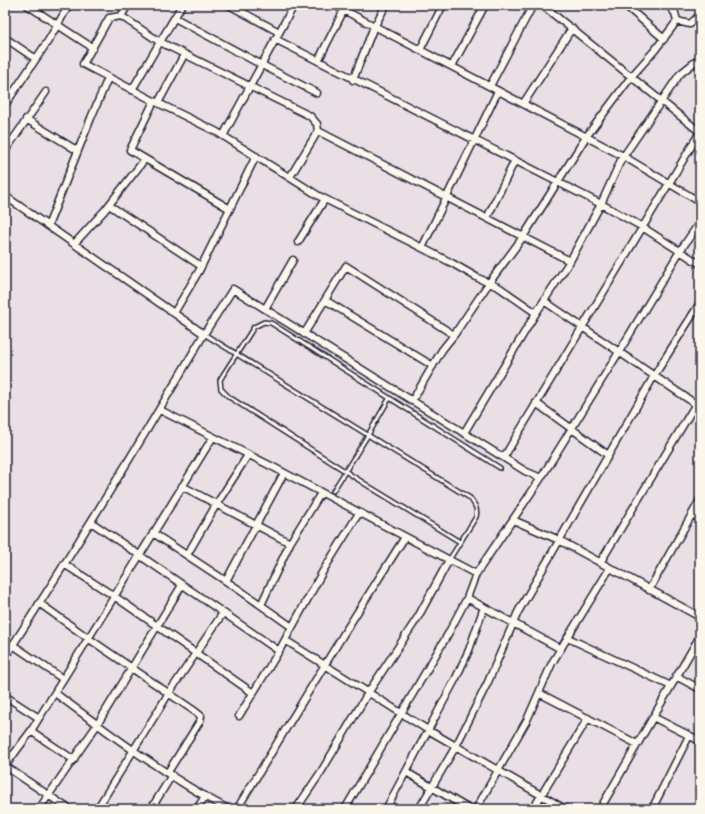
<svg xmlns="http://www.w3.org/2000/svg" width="705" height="814" font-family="Caveat,sans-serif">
  <rect width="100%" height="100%" fill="#e9dfe5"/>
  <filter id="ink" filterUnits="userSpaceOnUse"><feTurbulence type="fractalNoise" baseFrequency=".025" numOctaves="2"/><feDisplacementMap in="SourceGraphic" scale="8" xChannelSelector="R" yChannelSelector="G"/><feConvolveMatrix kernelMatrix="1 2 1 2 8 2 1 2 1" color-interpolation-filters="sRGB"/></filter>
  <g filter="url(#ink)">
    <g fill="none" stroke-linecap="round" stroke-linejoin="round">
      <defs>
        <path id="lane" d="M204,334L470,498C475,505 478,509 476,517L449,560
          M333,491L368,435L389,399
          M460,542L370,487L229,397L221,389L220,380L223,375L254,327L264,322L271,323L500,468"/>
        <path id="street" d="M27,5L93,48
          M128,5L121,16L109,18L83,64L152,100L217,132L319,196L450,262L478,278L500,288L536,313
          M182,5L160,42L310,116L317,124L318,131
          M229,5L279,32
          M334,5L623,156L700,202
          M542,5L700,132
          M625,5L664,39
          M121,16L160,42L132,90
          M175,18L262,65L317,93
          M677,21L690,24L700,15
          M5,38L36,59
          M275,39L601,204L639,225L700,264
          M420,50L443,5
          M318,61L344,10
          M452,66L485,5
          M353,80L373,29L386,5
          M490,86L533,5
          M154,101L130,150L230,209
          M158,103L184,55
          M523,104L572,28
          M5,105L48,41L69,5
          M26,119L78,151
          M223,136L294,5
          M5,151L46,92
          M290,177L318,131L570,261
          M5,196L204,334C140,443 74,551 5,657
          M109,205L201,266
          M487,218L515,160
          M48,226L91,118L108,78
          M298,242L325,199
          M74,244L105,210L145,159
          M422,248L498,91
          M325,300L433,366
          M544,301L700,407
          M265,309L293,260
          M174,313L199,271L256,156
          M304,334L346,266L454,335
          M412,401L442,350L454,335L489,283L523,237L586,137L631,77L655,50L677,21L675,13L668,5
          M536,403L608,455
          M160,410L275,468L476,574L541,478L525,471L233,289L204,334
          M464,433L536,313L570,261L601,204L621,160L680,74L700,58
          M504,457L700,132
          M541,478L619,352L680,251L700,222
          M182,486L290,543
          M692,514L700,519
          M513,520L559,540L700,617
          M91,522L279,651
          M153,533L238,589L292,627
          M187,555L216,505L248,455
          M600,563L700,397
          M64,564L114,596L253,693
          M226,581L284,473
          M649,590L700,500
          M467,598L561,649
          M39,603L88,638L196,712L201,716L200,721L168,772
          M261,605L290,543L321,493
          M568,638L671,686
          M285,640L428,730L565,809
          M13,645L63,679
          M676,676L700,689
          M55,693C110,734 167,777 228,809
          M539,693L637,744
          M5,696L39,718
          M239,716L279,651L323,571L359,513
          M653,717L700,741
          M31,731L74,760
          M5,752L12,757
          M5,766L31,731L213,437
          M5,766L69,809
          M406,772L469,809
          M39,809L97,725L182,585
          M97,809L169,693L223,613
          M151,809L172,775
          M197,809L205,796
          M237,809L343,635L405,537
          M296,809L321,772L368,693L418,617L449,560
          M345,809L448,634L467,598L476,574
          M386,809L456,678L469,650L484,607
          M419,809L456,746L488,682L518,612L654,376L700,303
          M476,809L527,720L552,663L610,568
          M533,809L588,718
          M600,809L700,636
          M652,809L689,736
          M700,809V808"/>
      </defs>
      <use href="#lane" stroke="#22223b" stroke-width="6"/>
      <use href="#street" stroke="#22223b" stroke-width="9"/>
      <use href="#lane" stroke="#fbf7ec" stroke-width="3"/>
      <use href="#street" stroke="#fbf7ec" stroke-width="6"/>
    </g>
  </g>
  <rect width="705" height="814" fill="none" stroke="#fbf7ec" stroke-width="20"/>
  <rect x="10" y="10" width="685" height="794" fill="none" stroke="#22223b" stroke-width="1.5" filter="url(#ink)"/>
</svg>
